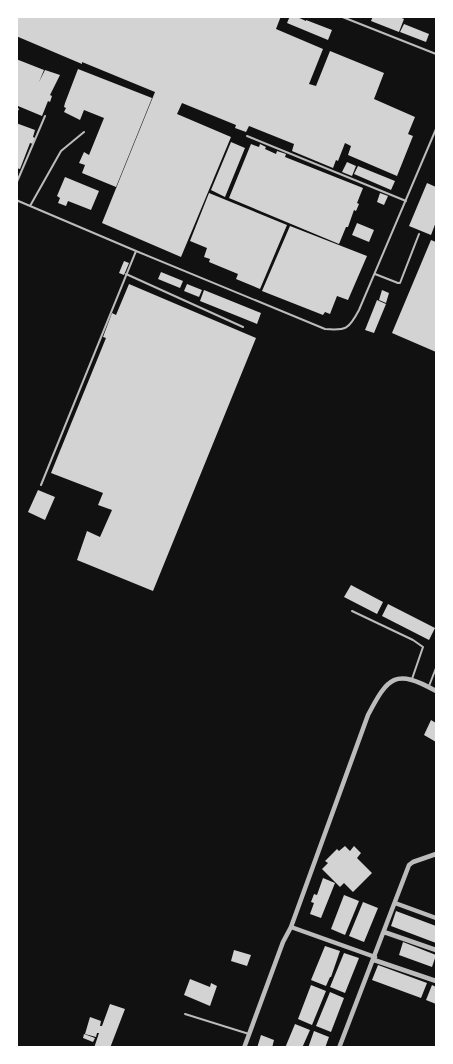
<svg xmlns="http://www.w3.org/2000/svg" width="453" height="1064" font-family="'Nunito Sans',sans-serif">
  <rect width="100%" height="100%" fill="#111"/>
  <path fill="#d3d3d3" d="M16,16H281L276,29L323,49L309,84L316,86L330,51L384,73L374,99L415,117L408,134L413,136L397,176L348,155L351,146L345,143L338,161L336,160L333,168L292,151L294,144L249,126L246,132L235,128L236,125L182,103L177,114L231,137L181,257L102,223L155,92L82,62V64L16,36Z
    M290,16H295L306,21V20L332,30L328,40L287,23Z
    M373,16H397L404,19L399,32L371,21Z
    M404,24L429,34L426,42L400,32Z
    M16,59L44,70L39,82L45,70L60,75L50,95L52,96L50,102L48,101L42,116L18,106V108L19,109L16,115Z
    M78,69L152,98L116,187L82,173L85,165L79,163L84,152L89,155L104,118L84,110L80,120L64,112L66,108L64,107L65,103Z
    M16,123L35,130L33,137L35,138L33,144L30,143L20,169L16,168Z
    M231,142L245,148L225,197L211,190Z
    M251,144L259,147L260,144L266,147L265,149L276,154L277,151L286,154L285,157L363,188L357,203L359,204L356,211L354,210L348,227H346L339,244L229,198Z
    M347,162L356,166L352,176L342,172Z
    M358,166L395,181L391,190L354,174Z
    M65,177L99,191L91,210L68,201L66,206L58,203L60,198L57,196Z
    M427,183L436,187V222L431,235L409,226Z
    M209,193L287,225L260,289L236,279L238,274L209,262L210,259L204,257L207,248L190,241Z
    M380,193L388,196L384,205L377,202Z
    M357,223L374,230L369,242L352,235Z
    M290,226L367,256L348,300L337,296L330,314L325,312L323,315L262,291Z
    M431,240L436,242V352L392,333Z
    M124,261L129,263L124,275L119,273Z
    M161,272L183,281L180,288L158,279Z
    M129,284L256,338L153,591L77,560L87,531L100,537L112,510L98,505L103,493L51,473L106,338L103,337L112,313L116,315Z
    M187,284L202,290L199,297L184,291Z
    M204,290L261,313L257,324L200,301Z
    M382,290L389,293L386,303L379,300Z
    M377,300L386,304L374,333L365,330Z
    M38,490L55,497L45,520L28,512Z
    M351,585L383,602L377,614L344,597Z
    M388,604L435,628L429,640L382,616Z
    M431,720L436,723V742L424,735Z
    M345,846L350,851L354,846L361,853L357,858L372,873L353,892L344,883L340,887L322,869L328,863L325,861L337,849L339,851Z
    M323,878L335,883L321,918L310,914L314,903L311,902L314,894L317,895Z
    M344,895L359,901L345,935L331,929Z
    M363,902L378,908L364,942L349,936Z
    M396,911L436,926V943L391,926Z
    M403,942L436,955L432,967L399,955Z
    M325,946L340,951L331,977H330L326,986L311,980Z
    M234,950L251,955L247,966L231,961Z
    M344,953L359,958L345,993L330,987Z
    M378,965L427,983L421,998L372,980Z
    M190,979L210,987L211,983L217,986L210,1006L184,995Z
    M311,985L326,991L312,1025L298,1019Z
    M432,985L436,987V1004L426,1000Z
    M330,992L344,998L331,1032L316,1026Z
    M110,1004L125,1009L110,1048H94L99,1033H97L96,1037L85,1034L90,1017L101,1021L100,1026H102Z
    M295,1024L310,1030L302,1048H285Z
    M314,1031L329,1037L325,1048H308Z
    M84,1034L95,1038L93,1042L83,1038Z
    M261,1035L274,1040L272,1048H257Z"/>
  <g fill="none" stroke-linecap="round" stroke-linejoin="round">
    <path stroke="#bcbcbc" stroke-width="2" d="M340,16L436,54
      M247,136L406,201
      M16,184L45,116
      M16,200L136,251L325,329C346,331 349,329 359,310L436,129
      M30,206L61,151L84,132
      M126,274L243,327
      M375,274L398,283H400L419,234
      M41,485L136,251
      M352,611L413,640L423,647L412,679
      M429,686L436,668
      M185,1014L249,1034"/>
    <path stroke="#bcbcbc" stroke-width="4.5" d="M395,903L436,918
      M291,927L375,957
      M384,932L436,950
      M374,960L436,981
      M244,1048L283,942L291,927L368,715C388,677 395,668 436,691
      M339,1048L409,865L413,862L436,854"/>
  </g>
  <rect width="453" height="1064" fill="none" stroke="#ffffff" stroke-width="36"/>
</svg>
